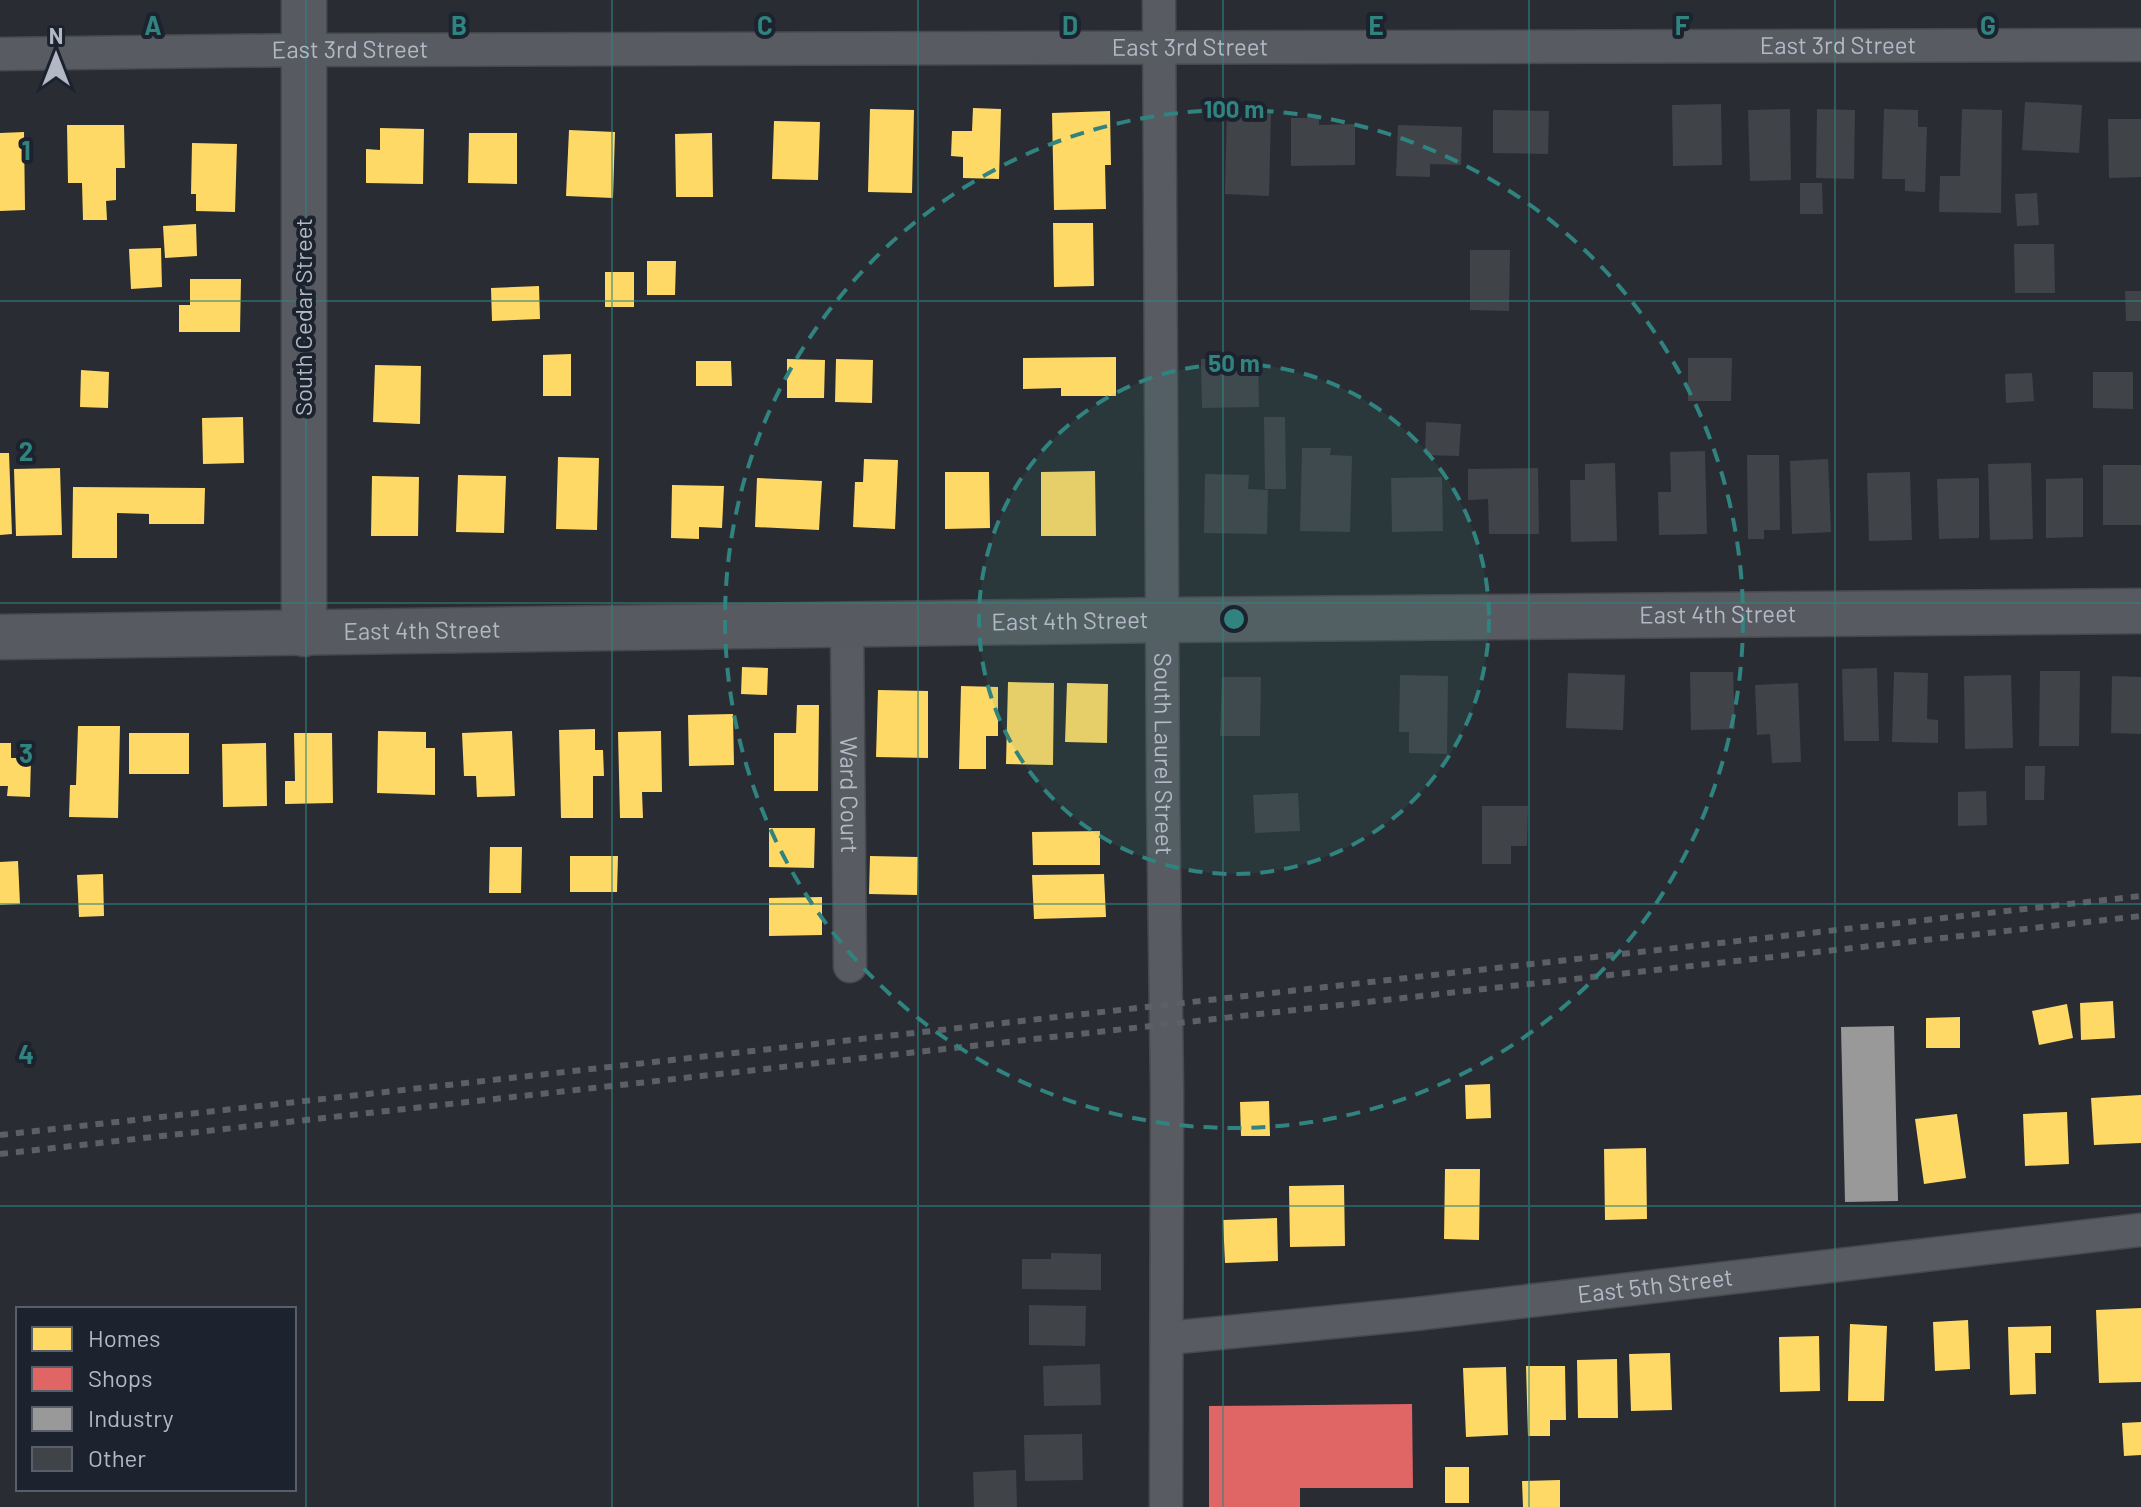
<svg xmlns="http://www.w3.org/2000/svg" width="2141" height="1507" font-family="Barlow,sans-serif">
  <rect width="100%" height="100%" fill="#292d33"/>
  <path fill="#ffd966" d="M973,108L1001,109L999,179L963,178V157L951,156L952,131H972Z
    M870,109L914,110L912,193L868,192Z
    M1110,111L1111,165H1105L1106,209L1054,210L1052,113Z
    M774,121L820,122L818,180L772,179Z
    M67,125H124L125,168H116V200L106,201L107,220H83L82,183H68Z
    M380,128L424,129L423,184L366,183V149L380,150Z
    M569,130L615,132L613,198L566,196Z
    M24,132L25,210L0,211V133Z
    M469,133H517V184L468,183Z
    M712,133L713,197H676L675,134Z
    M192,143L237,144L235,212L196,211V194H191Z
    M1053,223H1093L1094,286L1054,287Z
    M196,224L197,256L165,258L163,226Z
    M161,248L162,287L131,289L129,249Z
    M647,261H676L675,295H647Z
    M605,272H634V307H605Z
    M190,279H241L240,332H179V305H190Z
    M539,286L540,319L492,321L491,288Z
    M571,354V396H543V355Z
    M1116,357V396H1061V388L1023,389V358Z
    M787,359L825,360L824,398H787Z
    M836,359L873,360L872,403L835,402Z
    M696,361H731L732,386H696Z
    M375,365L421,366L420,424L373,422Z
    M81,370L109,372L108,408L80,407Z
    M243,417L244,463L203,464L202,418Z
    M0,453H9L12,534L0,535Z
    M558,457L599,458L597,530L556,529Z
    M864,459L898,460L895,529L853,527L855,482H863Z
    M60,468L62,535L16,536L14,469Z
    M1095,471L1096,536H1041V472Z
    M945,472H989L990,528L945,529Z
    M458,475L506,476L504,533L456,532Z
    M372,476L419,477L418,536H371Z
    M757,478L822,481L819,530L755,527Z
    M672,485L724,486L722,528L699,527V539L671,538Z
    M73,487L205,488L204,524H149V514L117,513V558H72Z
    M742,667L768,668L767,695L741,694Z
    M1008,682L1054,683L1053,765L1006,764Z
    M1067,683L1108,684L1107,743L1065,742Z
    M961,686L998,687V736H986V769H959Z
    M878,690L928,691V758L876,757Z
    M797,705H819L818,791H774V733H796Z
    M733,714L734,765L689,766L688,715Z
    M78,726H120L118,818L69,817L70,785H76Z
    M595,729V750H603L604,776H593V818H561L559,730Z
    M378,731L426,732V748H435V795L377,793Z
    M512,731L515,796L477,797L476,776H464L462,733Z
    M661,731L662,792H642L643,818H620L618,732Z
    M129,733H189V774H129Z
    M294,733H332L333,803L285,804V781H295Z
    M0,743H11V758H31L30,797L7,796L8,786H0Z
    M266,743L267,806L223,807L222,744Z
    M769,828H815L814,868L769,867Z
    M1100,831V865H1033L1032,832Z
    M490,847H522L521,893H489Z
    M570,856H618L617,892H570Z
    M870,856L918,857L917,895L869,894Z
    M18,861L20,904L0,905V862Z
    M103,874L104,916L79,917L77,875Z
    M1104,874L1106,917L1034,919L1032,875Z
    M822,897V935L769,936V898Z
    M2113,1001L2115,1038L2081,1040L2080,1003Z
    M2067,1004L2073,1038L2039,1045L2032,1011Z
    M1960,1017V1048H1926V1018Z
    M1490,1084L1491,1118L1466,1119L1465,1085Z
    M2141,1095V1143L2094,1145L2091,1098Z
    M1269,1101L1270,1136H1241L1240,1102Z
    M2067,1112L2069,1164L2025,1166L2023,1114Z
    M1957,1114L1966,1178L1924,1184L1915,1119Z
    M1646,1148L1647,1219L1605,1220L1604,1149Z
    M1445,1169H1480L1479,1240L1444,1239Z
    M1344,1185L1345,1246L1290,1247L1289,1186Z
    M1277,1218L1278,1261L1225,1263L1223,1220Z
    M2141,1308V1382L2099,1383L2096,1310Z
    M1968,1320L1970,1369L1935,1371L1933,1322Z
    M1850,1324L1887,1326L1884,1401H1848Z
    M2051,1326V1353H2035L2036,1394L2010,1395L2008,1327Z
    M1819,1336L1820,1391L1780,1392L1779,1337Z
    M1670,1353L1672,1410L1631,1411L1629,1354Z
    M1617,1359L1618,1418H1578L1577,1360Z
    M1526,1366H1565L1566,1420H1550V1436H1528Z
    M1506,1367L1508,1435L1466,1437L1463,1368Z
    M2141,1422V1455L2124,1456L2122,1423Z
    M1445,1467H1469V1503H1445Z
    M1560,1480V1507H1523L1522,1481Z"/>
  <path fill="#e06666" d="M1412,1404L1413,1488H1300V1507H1209V1406Z"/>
  <path fill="#999" d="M1894,1026L1898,1201L1845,1202L1841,1027Z"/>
  <path fill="#404348" d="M2025,102L2082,105L2079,153L2022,150Z
    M1721,104L1722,165L1673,166L1672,105Z
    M1790,109L1791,180L1750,181L1748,110Z
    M1817,109L1855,110L1854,179L1816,178Z
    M1884,109L1918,110V127H1927L1925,192L1905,191V179H1882Z
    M1962,109L2002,110L2001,213L1939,212L1940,176H1960Z
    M1493,110L1549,111L1548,154L1493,153Z
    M1227,111H1271L1269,196L1225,194Z
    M1291,118H1319V125L1355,124V165L1291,166Z
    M2108,119H2141V177L2109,178Z
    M1398,125L1462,127L1461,165L1430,164V177L1396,176Z
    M1800,183H1822L1823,214H1800Z
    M2037,193L2039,225L2017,226L2015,194Z
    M2014,244H2054L2055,293H2015Z
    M1470,250H1510L1509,311L1470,310Z
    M2125,291H2141V321H2126Z
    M1258,358L1259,407L1202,408L1201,359Z
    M1688,358H1732L1731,401H1688Z
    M2093,372H2133V409L2093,408Z
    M2032,373L2034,401L2006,403L2005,374Z
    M1264,417H1285L1286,489H1265Z
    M1426,422L1461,424L1459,456L1425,455Z
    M1302,448H1331L1330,455L1352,456L1350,532L1300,531Z
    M1705,451L1707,534L1659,535L1658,492H1671L1670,452Z
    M1747,455H1779L1780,530H1764V539H1748Z
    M1828,459L1831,532L1792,534L1790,461Z
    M1615,463L1617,541L1571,542L1570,480H1585V464Z
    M2031,463L2033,539L1990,540L1988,464Z
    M2103,465H2141V525H2103Z
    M1538,468L1539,534H1489L1488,499L1468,500V469Z
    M1910,472L1912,540L1869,541L1867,473Z
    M1205,474L1249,475L1248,489L1268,490L1267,534L1204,533Z
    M1442,477L1443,531L1392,532L1391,478Z
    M1979,478V538L1939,539L1937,479Z
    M2083,478V537L2046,538V479Z
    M1877,668L1879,741H1844L1842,669Z
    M2040,671H2080L2079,746H2039Z
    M1690,672H1733L1735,729L1691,730Z
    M1894,672L1928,673L1927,719L1938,720V743L1892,742Z
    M1568,673L1625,675L1623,730L1566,728Z
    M1400,675L1448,676L1447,754L1409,753V732H1399Z
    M2011,675L2013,748L1965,749L1964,676Z
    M2112,676L2141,677V734L2111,733Z
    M1222,677H1261L1260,736H1220Z
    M1798,683L1801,762L1772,763L1770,734L1757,735L1755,685Z
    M2025,766H2045L2044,800H2025Z
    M1986,791L1987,825L1958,826V792Z
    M1298,793L1300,831L1255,833L1253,795Z
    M1482,806H1528L1527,846H1511V864H1482Z
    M1051,1253L1101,1254V1290L1022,1289V1259H1051Z
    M1029,1305L1086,1306L1085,1346L1029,1345Z
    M1100,1364L1101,1405L1044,1406L1043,1366Z
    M1082,1434L1083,1480L1025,1481L1024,1435Z
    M1016,1470L1017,1507H974L973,1472Z"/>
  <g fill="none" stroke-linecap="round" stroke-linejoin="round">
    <defs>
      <g id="street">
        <path id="s1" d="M1159,0L1163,796L1167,1090L1166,1507"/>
        <path id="s2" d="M0,54L303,50L2141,45"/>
        <path id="s3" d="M847,625L850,966"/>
        <path id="s4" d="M1168,1338L1416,1314L2141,1230"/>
      </g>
      <g id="secondary">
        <path d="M304,0V634"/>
        <path id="s5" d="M0,637L1163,620L2141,611"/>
      </g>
    </defs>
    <use href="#street" stroke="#46494e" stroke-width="35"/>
    <use href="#secondary" stroke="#46494e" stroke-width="47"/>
    <use href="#street" stroke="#585b62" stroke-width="32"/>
    <use href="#secondary" stroke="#575a60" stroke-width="44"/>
    <path stroke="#5c5f65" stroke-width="6" stroke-dasharray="8 8" stroke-linecap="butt" d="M0,1135L2141,896
      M0,1154L2141,916"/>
  </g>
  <path fill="none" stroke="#30837f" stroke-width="2" stroke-opacity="0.55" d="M306,0V1507M612,0V1507M918,0V1507M1223,0V1507M1529,0V1507M1835,0V1507M0,301H2141M0,603H2141M0,904H2141M0,1206H2141"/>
  <circle cx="1234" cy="619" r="255" fill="#30837f" fill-opacity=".12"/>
  <g fill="none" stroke="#30837f" stroke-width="4" stroke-dasharray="14 10">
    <circle cx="1234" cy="619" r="255"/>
    <circle cx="1234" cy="619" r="509"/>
  </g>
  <g text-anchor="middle" stroke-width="8" stroke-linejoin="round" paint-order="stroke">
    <g font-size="24" fill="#b2b9c5" stroke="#1c232e">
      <text dy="8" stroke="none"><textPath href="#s2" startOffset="1838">East 3rd Street</textPath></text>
      <text dy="8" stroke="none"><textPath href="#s2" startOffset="1190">East 3rd Street</textPath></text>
      <text dy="8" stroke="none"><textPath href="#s2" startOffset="350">East 3rd Street</textPath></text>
      <text transform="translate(304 317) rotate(-90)" y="8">South Cedar Street</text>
      <text dy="8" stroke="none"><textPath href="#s5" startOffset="1718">East 4th Street</textPath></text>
      <text dy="8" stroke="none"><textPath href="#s5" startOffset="1070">East 4th Street</textPath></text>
      <text dy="8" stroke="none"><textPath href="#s5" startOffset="422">East 4th Street</textPath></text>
      <text dy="8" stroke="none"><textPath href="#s1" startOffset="754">South Laurel Street</textPath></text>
      <text dy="8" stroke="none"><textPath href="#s3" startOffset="170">Ward Court</textPath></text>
      <text dy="8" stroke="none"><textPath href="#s4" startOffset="490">East 5th Street</textPath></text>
    </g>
  </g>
  <g font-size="26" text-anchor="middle" font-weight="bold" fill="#30837f" stroke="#1c232e" stroke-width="8" stroke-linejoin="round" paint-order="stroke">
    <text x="153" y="35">A</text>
    <text x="459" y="35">B</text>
    <text x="765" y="35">C</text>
    <text x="1070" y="35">D</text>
    <text x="1376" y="35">E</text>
    <text x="1682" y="35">F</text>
    <text x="1988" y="35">G</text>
    <text x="26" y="160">1</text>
    <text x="26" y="461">2</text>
    <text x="26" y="763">3</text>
    <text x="26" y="1064">4</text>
  </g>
  <circle cx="1234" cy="619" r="12" fill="#30837f" stroke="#1c232e" stroke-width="4"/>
  <g font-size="24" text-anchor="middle" font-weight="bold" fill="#30837f" stroke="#1c232e" stroke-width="8" stroke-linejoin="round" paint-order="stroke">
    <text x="1234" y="118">100 m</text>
    <text x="1234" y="372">50 m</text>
  </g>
  <rect x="16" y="1307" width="280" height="184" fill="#1c232e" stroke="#585f6a" stroke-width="2"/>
  <rect x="32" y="1327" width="40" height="24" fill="#ffd966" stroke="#585f6a" stroke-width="2"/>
  <text x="88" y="1347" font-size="24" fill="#b2b9c5">Homes</text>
  <rect x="32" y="1367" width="40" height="24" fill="#e06666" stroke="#585f6a" stroke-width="2"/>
  <text x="88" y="1387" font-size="24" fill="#b2b9c5">Shops</text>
  <rect x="32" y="1407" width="40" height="24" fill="#999999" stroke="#585f6a" stroke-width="2"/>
  <text x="88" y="1427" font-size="24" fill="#b2b9c5">Industry</text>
  <rect x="32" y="1447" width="40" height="24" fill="#404348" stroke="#585f6a" stroke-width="2"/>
  <text x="88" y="1467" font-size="24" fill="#b2b9c5">Other</text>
  <g transform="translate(56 56)" stroke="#1c232e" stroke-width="6" paint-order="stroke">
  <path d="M0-6L14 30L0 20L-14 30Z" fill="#b2b9c5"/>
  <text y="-12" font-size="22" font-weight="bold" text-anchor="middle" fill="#b2b9c5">N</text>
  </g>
</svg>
